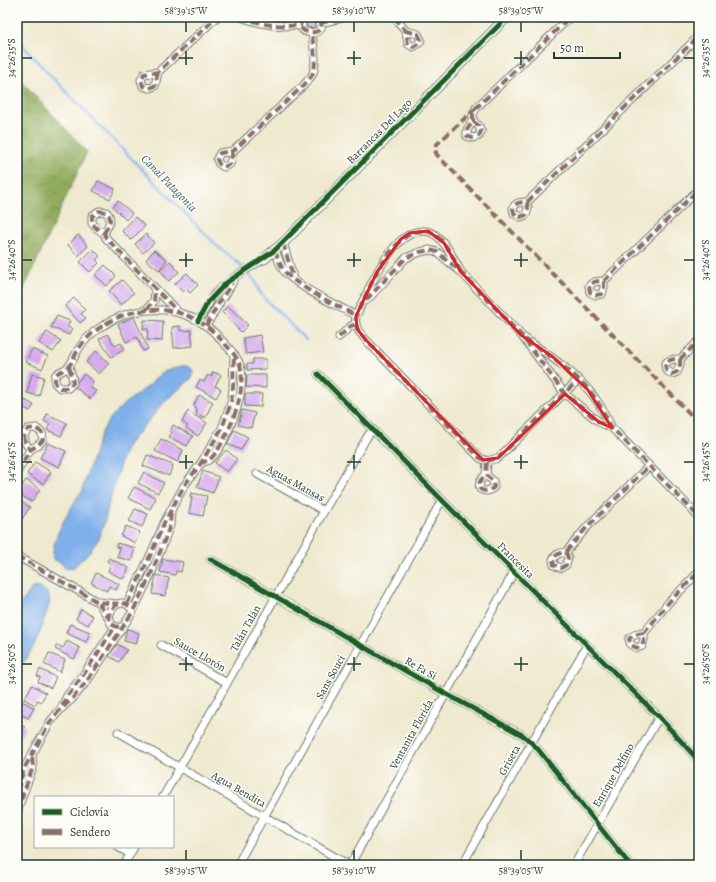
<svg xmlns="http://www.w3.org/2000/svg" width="716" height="882" font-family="Alegreya,serif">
  <defs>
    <pattern id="forest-crowns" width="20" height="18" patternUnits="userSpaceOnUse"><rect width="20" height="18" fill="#92ac5e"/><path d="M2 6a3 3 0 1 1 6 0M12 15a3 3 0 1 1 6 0" fill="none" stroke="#778d4e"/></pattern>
  </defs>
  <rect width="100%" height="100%" fill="#fdfcf7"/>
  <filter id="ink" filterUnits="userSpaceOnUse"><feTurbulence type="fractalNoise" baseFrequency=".025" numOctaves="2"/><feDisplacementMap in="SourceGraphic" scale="8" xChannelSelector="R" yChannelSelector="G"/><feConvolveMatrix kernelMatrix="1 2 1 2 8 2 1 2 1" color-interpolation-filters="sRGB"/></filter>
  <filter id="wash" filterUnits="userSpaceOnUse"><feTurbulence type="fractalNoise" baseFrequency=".012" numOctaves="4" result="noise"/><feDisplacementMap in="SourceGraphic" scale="16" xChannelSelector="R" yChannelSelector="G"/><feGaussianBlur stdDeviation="0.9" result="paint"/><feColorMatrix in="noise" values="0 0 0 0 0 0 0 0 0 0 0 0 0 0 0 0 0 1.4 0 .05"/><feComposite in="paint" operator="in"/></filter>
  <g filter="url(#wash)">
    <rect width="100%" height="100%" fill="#efe9cf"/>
    <path fill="url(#forest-crowns)" stroke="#587449" d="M17,76L87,152L17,304Z"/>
    <path fill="#80b0eb" stroke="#507690" d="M181,366H187L193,370L191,379L166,400L128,445L122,458L112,491L105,520L98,540L90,551L74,567L65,568L61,563L53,559C51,537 68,515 78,496L83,491V486L91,462L101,434L109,420L124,404L150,385L161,373Z
      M32,588C37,587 40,588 44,590C55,597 47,610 44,619C38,641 31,653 17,671V609Z"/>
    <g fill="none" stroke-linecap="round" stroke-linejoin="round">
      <path stroke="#80b0eb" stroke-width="2.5" d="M17,39L46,71L217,246L238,263L255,281L259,291L265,299L306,340"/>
    </g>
    <g id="blocks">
      <path fill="#d6aaed" d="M314,20L315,27L307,28V21Z
        M98,181L115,189L110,199L93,191Z
        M118,201L132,213L126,220L113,207Z
        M135,217L145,226L131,240L122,231Z
        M146,234L154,243L143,253L135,244Z
        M78,235L88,246L78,256L68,245Z
        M93,249L100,256L96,260L99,263L90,272L80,262Z
        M154,250L167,260L159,270L146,260Z
        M170,261L179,272L169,281L160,270Z
        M105,265L116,276L107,286L95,275Z
        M187,273L198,285L190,293L186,289L183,292L175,284Z
        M122,280L134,293L121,305L109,291Z
        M216,288L225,298L220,303L210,293Z
        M74,298L85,310L81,314L86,318L80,323L65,306Z
        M228,306L248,325L241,332L222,312Z
        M57,316L70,321L67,327L72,329L69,335L51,327Z
        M134,317L148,349L143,351L137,337L126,342L118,324Z
        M144,320L163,321L162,341L147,340L148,329H143Z
        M180,326V331L191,330L193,346L174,348L172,327Z
        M47,332L61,341L53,352L39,343Z
        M107,334L115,346L121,343L125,349L111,357L99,339Z
        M260,335L263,352L246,354L243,338Z
        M32,349L48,356L42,369L26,362Z
        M96,351L109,363L99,374L86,362Z
        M253,359H266V369L247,370V364H253Z
        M213,372L221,375L215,386L221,389L216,398L196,387L200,380L204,382L208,375L211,377Z
        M32,374L44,377L39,396L27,393Z
        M84,374L93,382L90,387L96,391L90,399L74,386Z
        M247,375H266V388L246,387Z
        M245,394H262L261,407L245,406Z
        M199,395L213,402L205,418L196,413L197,410L194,405Z
        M17,396L34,405L30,411L24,408L20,416L17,415Z
        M242,410L255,413L251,428L238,425Z
        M188,411L207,423L198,436L186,428L188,426L182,422Z
        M47,414L67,423L61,436L47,430L50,424L44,421Z
        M173,425L193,436L187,446L169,437L172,432L170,431Z
        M234,430L248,437L241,450L227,444Z
        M161,439L183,450L178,462L155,451Z
        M48,443L66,451L59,467L40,458Z
        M226,450L237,459L227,472L215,463Z
        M147,455L173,465L169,476L143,466Z
        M35,462L51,472L43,484L27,474Z
        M203,471L219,477L213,493L197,487Z
        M144,472L164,483L158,493L138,483Z
        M26,480L40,489L32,502L17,493Z
        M134,487L156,498L150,509L128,498Z
        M191,493L207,496L203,516L189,513L192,497H190Z
        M17,499L30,507L22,519L17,516Z
        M135,509L148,514L142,527L129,521Z
        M126,526L140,532L135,543L121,536Z
        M117,543L135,548L131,561L117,557L120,548L116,547Z
        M109,558L129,568L123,579L108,571L111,564L107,561Z
        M163,559L183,562L181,572L176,571L175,575L160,572Z
        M96,573L119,584L116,590L109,586L107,591L91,583Z
        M156,575L169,578L165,596L152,594Z
        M81,609L93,616L88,625L76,619Z
        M70,624L90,632L86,642L66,633Z
        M127,629L139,633L136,644L124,641Z
        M67,641L80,648L74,659L55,649L57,645L63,648Z
        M117,644L127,650L119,662L109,656Z
        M49,653L65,660L60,672L44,664Z
        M40,669L56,677L51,688L38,682L40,677L37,676Z
        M32,685L46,693L41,702L38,700L35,705L24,699Z
        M20,700L34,708L28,718L17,712V705Z
        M17,724L25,727L21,736L17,734Z"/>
    </g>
  </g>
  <g filter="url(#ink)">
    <use href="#blocks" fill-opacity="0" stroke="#68796a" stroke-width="1"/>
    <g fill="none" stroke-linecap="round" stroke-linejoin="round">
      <defs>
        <path id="minor" d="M241,17C263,25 278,27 302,25
          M305,17C286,37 336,38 317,17
          M394,17L406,31L408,44L413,47L418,44L421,40L418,34L406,31
          M320,23L346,17
          M158,72L155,86L149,88L143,86L141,80L144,74L158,72L217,17
          M473,121L478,125L481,131L479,136L472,138L467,136V130L473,121V115L476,108L570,17
          M233,151L230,164L224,167L219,164L217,159L220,153L233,151L304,85C306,82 310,79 312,75C318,64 313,45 312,34
          M527,202L528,208L526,215L520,217L514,213L513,208C516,202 521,202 527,202L699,36
          M104,233C108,226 114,219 106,212L99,211L92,216V223L96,228L104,233L106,238L179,313
          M283,243L292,273V278
          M275,250C278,259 281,269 288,275C305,291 335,304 356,316
          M461,272C454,260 448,245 437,236C433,233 428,231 423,231C391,231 368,291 356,316C354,327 359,332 366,340L480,458L487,461L486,475
          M604,281V287L602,294L596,295L590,292L589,286C593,281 598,281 604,281L699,189
          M218,291C231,277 248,269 264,259
          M224,297L235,278
          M367,300L406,258L420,252L430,250L437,252L461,272L521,335L565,394L599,422L612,428
          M146,310L154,301L155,289
          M198,321L213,296
          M206,326L220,302
          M339,337L351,326L356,324
          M526,339C550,356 577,374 595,398C602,408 607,418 612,428L699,517
          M680,359V365L677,372L672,374L666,370L665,364C669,359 674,359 680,359L699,341
          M69,367L72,376L73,383L68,388H60L55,383V376C59,370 66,371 69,366C73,361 75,355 78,350C84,340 94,331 104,325C127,309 162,305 188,316C202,321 215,332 224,343C230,349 237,357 240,365C245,382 238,408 231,424C227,434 218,453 209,460C207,461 203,462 201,463
          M318,374L442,500L659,717L699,761
          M487,461L498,458L578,380
          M17,472L30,450L38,445L43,440L42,433L36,428L28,429L24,435L25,442L30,450
          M257,474L324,511
          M486,475L493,481L494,487C489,492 485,492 480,489C478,482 481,479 486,475Z
          M566,552L568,558L566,565L561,568L554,565L553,560C555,554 560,553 566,552L587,527L649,466
          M17,556L98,602
          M210,559L446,694L524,736L537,748L630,865
          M127,604L151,554L164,523L184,486L201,463L222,428L231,403L233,388L234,355
          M110,620L98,602L118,604
          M118,627C99,625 115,592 130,607
          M644,633C638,634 633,634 629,639L631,645L637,648L642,646L644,639V633L669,602L699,572
          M161,645L227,683
          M62,706L67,696L84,674L115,627
          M118,732L349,865
          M17,790L25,767L50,722L60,710L72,699L87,681L132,613L151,574L162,547L170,525L171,511
          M163,797L324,511L367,437L373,429
          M17,811L33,767L32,756
          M118,847L130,854
          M124,865L134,847
          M237,865L442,500
          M350,865L514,572
          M462,865L587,645
          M574,865L659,717"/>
        <path id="tertiary" d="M264,259L283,243L507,17"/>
      </defs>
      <use href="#minor" stroke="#68796a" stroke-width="9"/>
      <use href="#tertiary" stroke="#68796a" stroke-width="11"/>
      <use href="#minor" stroke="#fff" stroke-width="7"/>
      <use href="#tertiary" stroke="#fff" stroke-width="9"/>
      <path stroke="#8d6e63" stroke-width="4" stroke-dasharray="8 4" stroke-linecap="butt" d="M241,17C263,25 278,27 302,25
        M305,17C286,37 336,38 317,17
        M394,17L406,31L408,44L413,47L418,44L421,40L418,34L406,31
        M320,23L346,17
        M158,72L155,86L149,88L143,86L141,80L144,74L158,72L217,17
        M476,108L436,145L435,150L437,155L699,423
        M473,121L478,125L481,131L479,136L472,138L467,136V130L473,121V115L476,108L570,17
        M233,151L230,164L224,167L219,164L217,159L220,153L233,151L304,85C306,82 310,79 312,75C318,64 313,45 312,34
        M527,202L528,208L526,215L520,217L514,213L513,208C516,202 521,202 527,202L699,36
        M104,233C108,226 114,219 106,212L99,211L92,216V223L96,228L104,233L106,238L178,312
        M283,243L292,273V278
        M275,250C278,259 281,269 288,275C305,291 335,304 356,316
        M461,272C454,260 448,245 437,236C433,233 428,231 423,231C391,231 368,291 356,316C354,327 359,332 366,340L480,458L487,461L486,475
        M604,281V287L602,294L596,295L590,292L589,286C593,281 598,281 604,281L699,189
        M366,300L406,258L420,252L430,250L437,252L461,272L521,335L565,394L599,422L612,428
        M146,310L154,301L155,289
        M206,326L217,306L233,281
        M339,337L351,326L356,324
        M525,339C547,354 573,371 590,391C599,402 605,415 612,428L699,517
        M680,359V365L677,372L672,374L666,370L665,364C669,359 674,359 680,359L699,341
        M69,367L72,376L73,383L68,388H60L55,383V376C59,370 66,371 69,366C73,361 75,355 78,350C84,340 94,331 104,325C127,309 162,305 188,316C202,321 215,332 224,343C230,349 237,357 240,365C245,382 238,408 231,424C227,434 218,453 209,460C207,461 203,462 201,463
        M487,461L498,458L578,380
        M17,472L30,450L38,445L43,440L42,433L36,428L28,429L24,435L25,442L30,450
        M486,475L493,481L494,487C489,492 485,492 480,489C478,482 481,479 486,475Z
        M566,552L568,558L566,565L561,568L554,565L553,560C555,554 560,553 566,552L587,527L649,466
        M17,556L98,602
        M127,604L151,554L164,523L184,486L201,463L222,428L231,403L233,388L234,355
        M110,620L98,602L119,604
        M119,627C98,625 116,592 130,607
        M644,633C638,634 633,634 629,639L631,645L637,648L642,646L644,639V633L669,602L699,572
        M62,706L67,696L84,674L115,627
        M17,790L25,767L50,722L60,710L72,699L87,681L132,613L151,574L162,547L170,525L171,511
        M17,811L33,767L32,755"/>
      <defs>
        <path id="cycleway" d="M198,321L208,302L226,283L275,250L507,17
          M318,374L442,500L659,717L699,761
          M210,559L446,694L524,736L537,748L630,865"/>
      </defs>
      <use href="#cycleway" stroke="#fdfcf7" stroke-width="8"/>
      <use href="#cycleway" stroke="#1b5e20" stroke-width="5"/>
    </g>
  </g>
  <path fill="none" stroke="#d62828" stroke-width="3" stroke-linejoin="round" d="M428,231L444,243L461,272L521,335L553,357L588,390L612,428L599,422L565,394L498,458L483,460L366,340L357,329L356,316L377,272L401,239L410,233Z"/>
  <path fill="none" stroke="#1f3d34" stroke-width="1.5" d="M186,22V32M354,22V32M521,22V32M186,51V65M354,51V65M521,51V65M22,58H32M179,58H193M347,58H361M514,58H528M684,58H694M186,253V267M354,253V267M521,253V267M22,260H32M179,260H193M347,260H361M514,260H528M684,260H694M186,455V469M354,455V469M521,455V469M22,462H32M179,462H193M347,462H361M514,462H528M684,462H694M186,657V671M354,657V671M521,657V671M22,664H32M179,664H193M347,664H361M514,664H528M684,664H694M186,850V860M354,850V860M521,850V860"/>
  <g text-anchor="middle" stroke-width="3" stroke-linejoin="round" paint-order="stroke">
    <g font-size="11" fill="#1f3d34" stroke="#fdfcf7">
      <text transform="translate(379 131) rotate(-45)" y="4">Barrancas Del Lago</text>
      <text transform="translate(296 483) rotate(29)" y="4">Aguas Mansas</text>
      <text transform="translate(516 560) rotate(45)" y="4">Francesita</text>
      <text transform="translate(245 628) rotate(-61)" y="4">Talán Talán</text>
      <text transform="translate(200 654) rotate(30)" y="4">Sauce Llorón</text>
      <text transform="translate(421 668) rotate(30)" y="4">Re Fa Si</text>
      <text transform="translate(330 677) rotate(-61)" y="4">Sans Souci</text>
      <text transform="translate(411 734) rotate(-61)" y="4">Ventanita Florida</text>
      <text transform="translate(509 760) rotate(-61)" y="4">Griseta</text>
      <text transform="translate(613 775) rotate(-60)" y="4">Enrique Delfino</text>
      <text transform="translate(239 789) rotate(30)" y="4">Agua Bendita</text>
    </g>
    <g font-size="12" font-style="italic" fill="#3c606b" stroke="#fdfcf7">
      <text transform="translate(169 183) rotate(46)" y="4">Canal Patagonia</text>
    </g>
  </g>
  <rect width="716" height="882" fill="none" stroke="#fdfcf7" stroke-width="44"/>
  <rect x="34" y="796" width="140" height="52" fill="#fdfcf7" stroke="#a4b0a9"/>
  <rect x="42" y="809" width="20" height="6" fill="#1b5e20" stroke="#a4b0a9"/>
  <text x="70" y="816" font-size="12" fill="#1f3d34">Ciclovía</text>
  <rect x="42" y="829" width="20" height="6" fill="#8d6e63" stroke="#a4b0a9"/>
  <text x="70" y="836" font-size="12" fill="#1f3d34">Sendero</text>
  <path d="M554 52v6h66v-6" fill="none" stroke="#1f3d34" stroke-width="2"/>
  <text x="560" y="52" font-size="12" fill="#1f3d34" stroke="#fdfcf7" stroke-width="3" paint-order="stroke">50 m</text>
  <rect x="22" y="22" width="672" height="838" fill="none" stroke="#1f3d34" stroke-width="1.5"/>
  <g font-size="10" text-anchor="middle" fill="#1f3d34">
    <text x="186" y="14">58°39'15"W</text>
    <text x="354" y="14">58°39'10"W</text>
    <text x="521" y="14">58°39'05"W</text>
    <text transform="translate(11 58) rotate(-90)" y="4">34°26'35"S</text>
    <text transform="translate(705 58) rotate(-90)" y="4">34°26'35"S</text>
    <text transform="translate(11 260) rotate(-90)" y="4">34°26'40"S</text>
    <text transform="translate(705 260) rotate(-90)" y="4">34°26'40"S</text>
    <text transform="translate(11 462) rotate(-90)" y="4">34°26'45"S</text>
    <text transform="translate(705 462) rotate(-90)" y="4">34°26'45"S</text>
    <text transform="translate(11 664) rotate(-90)" y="4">34°26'50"S</text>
    <text transform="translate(705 664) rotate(-90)" y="4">34°26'50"S</text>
    <text x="186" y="874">58°39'15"W</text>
    <text x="354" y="874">58°39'10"W</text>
    <text x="521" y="874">58°39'05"W</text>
  </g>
</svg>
